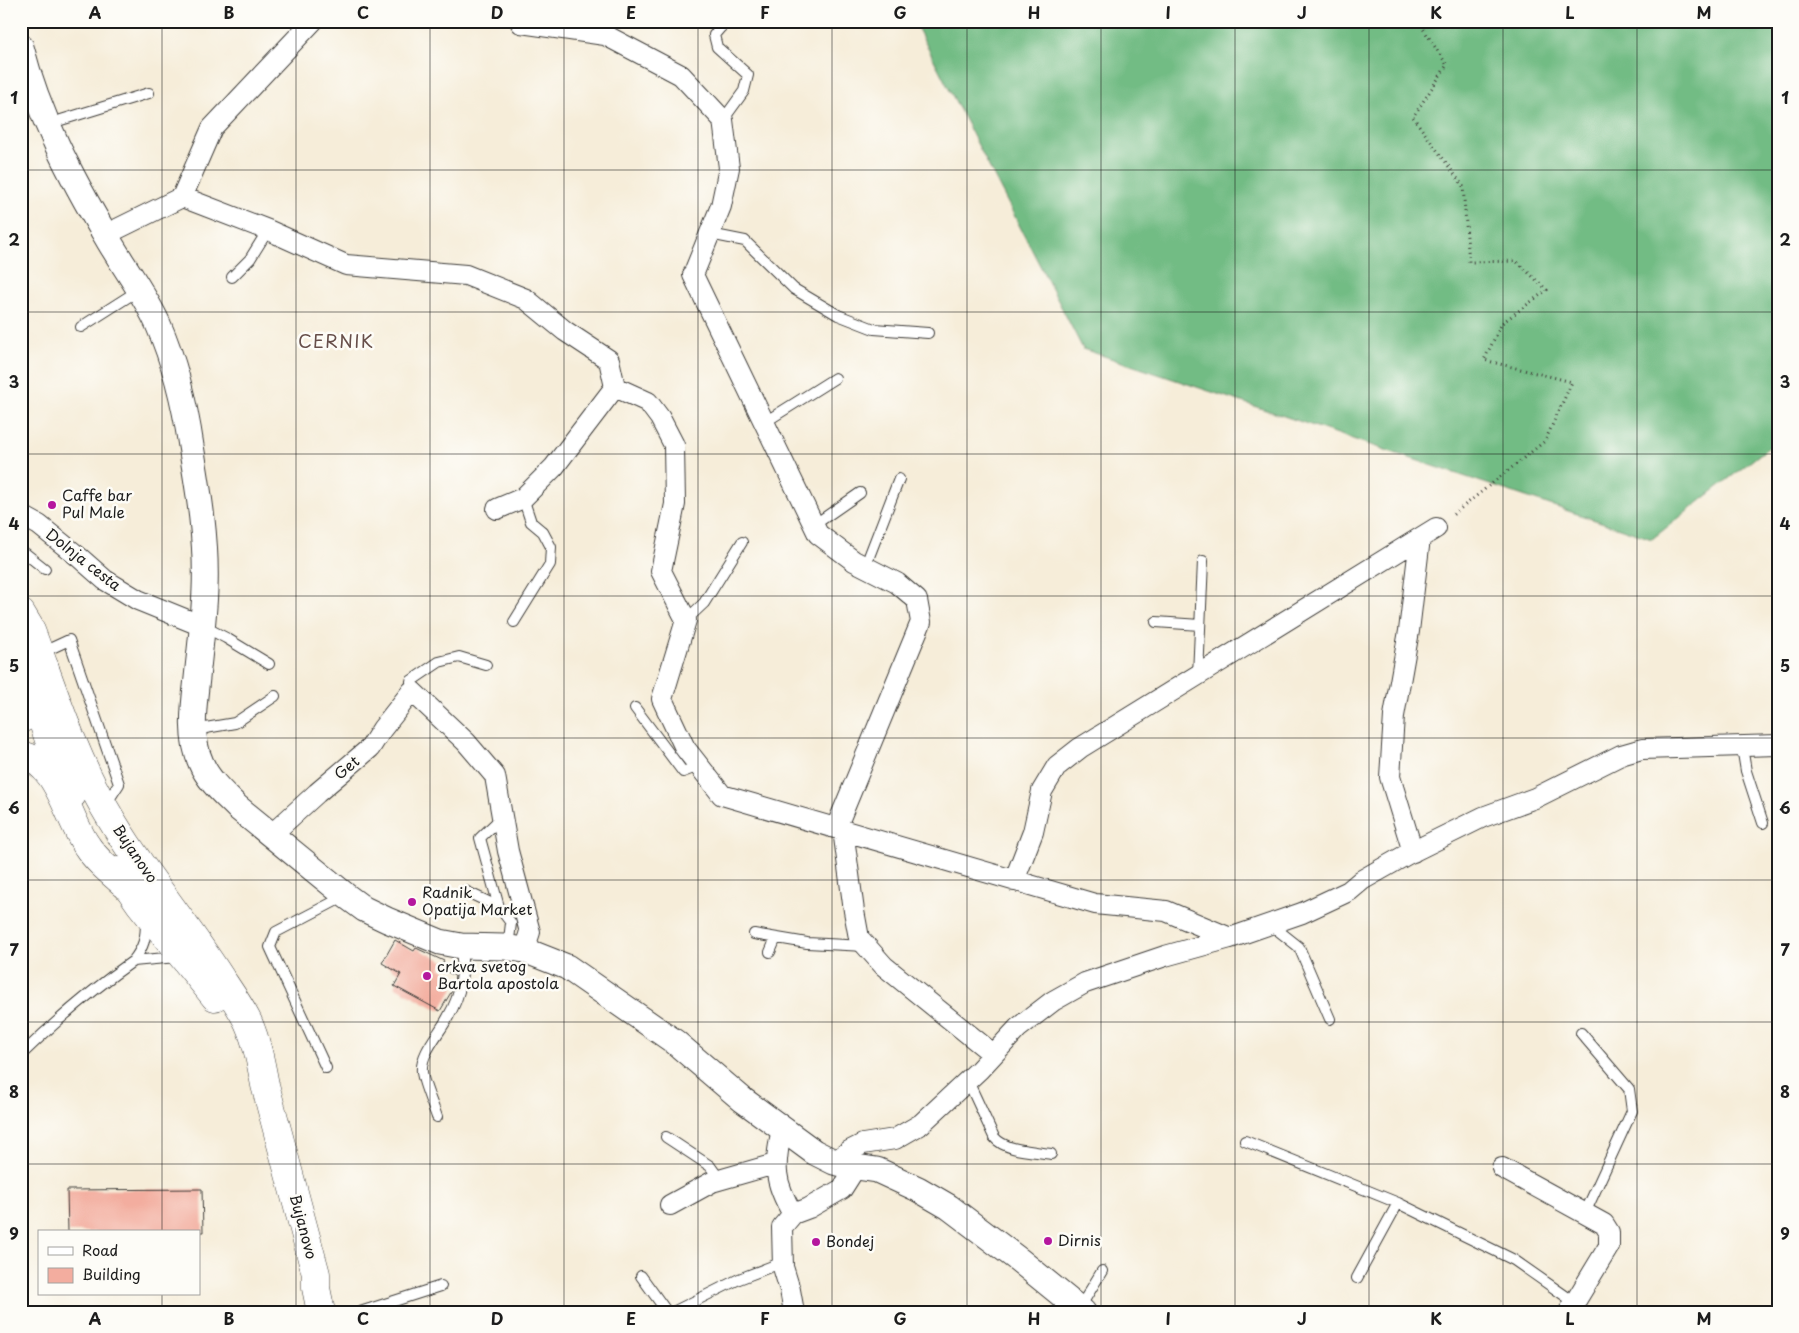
<svg xmlns="http://www.w3.org/2000/svg" width="1799" height="1333" font-family="'Playpen Sans',sans-serif">
  <rect width="100%" height="100%" fill="#fdfcf7"/>
  <filter id="ink" filterUnits="userSpaceOnUse"><feTurbulence type="fractalNoise" baseFrequency=".02" numOctaves="2"/><feDisplacementMap in="SourceGraphic" scale="10" xChannelSelector="R" yChannelSelector="G"/><feConvolveMatrix kernelMatrix="1 2 1 2 8 2 1 2 1" color-interpolation-filters="sRGB"/></filter>
  <filter id="wash" filterUnits="userSpaceOnUse"><feTurbulence type="fractalNoise" baseFrequency=".0096" numOctaves="4" result="noise"/><feDisplacementMap in="SourceGraphic" scale="20" xChannelSelector="R" yChannelSelector="G"/><feGaussianBlur stdDeviation="1.12" result="paint"/><feColorMatrix in="noise" values="0 0 0 0 0 0 0 0 0 0 0 0 0 0 0 0 0 1.4 0 .05"/><feComposite in="paint" operator="in"/></filter>
  <g filter="url(#wash)">
    <rect width="100%" height="100%" fill="#f6edd9"/>
    <path fill="#72bc84" stroke="#476c50" d="M914,21H1778V440L1652,539L1083,349Z"/>
    <g id="blocks">
      <path fill="#f3ad9f" d="M395,940L414,951L416,948L444,961L440,968L455,976L453,989L440,1011L394,986L401,974L382,963Z
        M202,1189L203,1232H68L67,1190Z"/>
    </g>
  </g>
  <g filter="url(#ink)">
    <use href="#blocks" fill-opacity="0" stroke="#3d3b38" stroke-width="1"/>
    <g fill="none" stroke-linecap="round" stroke-linejoin="round">
      <defs>
        <path id="service" d="M723,120L744,91L748,75L717,47L714,35L720,28L728,21
          M48,124L149,93
          M710,234L745,241L794,289L838,315L874,329L928,333
          M232,277L250,259L268,230
          M81,327L139,290
          M765,422L835,378
          M814,525L860,493
          M21,550L45,569
          M865,567L899,479
          M686,620L704,603L742,542
          M514,622L550,564L551,547L543,532L531,522L523,498
          M1156,622L1200,625
          M203,626L226,638L269,664
          M41,653L69,640L119,784L106,804
          M1198,675L1203,561
          M412,691L411,681L439,662L459,657L486,665
          M635,708L683,772L699,766
          M194,730L235,723L275,696
          M1742,747L1746,771L1763,823
          M502,817L480,838L499,907L511,923L508,948
          M465,891L499,907
          M146,921C146,938 144,947 133,961L177,957L179,959
          M1270,924L1299,947L1330,1019
          M754,934L807,943L865,946
          M770,952L776,938
          M1581,1033L1629,1089L1632,1111L1585,1213
          M21,1055C56,1021 93,989 133,961
          M326,1068L270,947L276,932L345,896
          M968,1081L994,1137C1005,1151 1033,1151 1051,1154
          M437,1117C433,1105 423,1083 422,1072C420,1053 440,1033 448,1017C462,993 464,973 461,946
          M666,1137L710,1166L720,1180
          M1245,1141L1398,1203L1514,1260L1574,1302
          M641,1276L667,1312
          M1357,1278L1398,1203
          M1079,1309L1102,1271
          M360,1312L441,1286
          M673,1312L739,1279L783,1262
          M1055,1312L1068,1301"/>
        <path id="minor" d="M521,23L605,35L681,75L723,120L729,168L721,206L693,275L818,534L854,561L897,583L917,600L921,622L836,828
          M182,197L268,230L346,265L466,275L526,299L565,331L609,360L615,387L554,467L523,498L497,509
          M105,235L182,197L212,128L313,21
          M615,387L648,402L660,418L674,445L675,504L661,571L686,620L662,699L685,748L722,795L1095,904L1166,911L1230,938
          M21,515L39,525L80,558L105,580L138,600L202,626
          M843,830L854,911L859,938L884,966L993,1054
          M271,835L317,793L370,748L382,729L412,691L466,742L495,776L508,851L530,932L524,950
          M1413,852L1390,777L1394,716L1409,631L1420,538
          M1014,881L1033,832L1042,791L1057,766L1080,748L1436,528
          M782,1129C774,1165 773,1181 793,1214
          M834,1162L849,1151L863,1144L895,1139L921,1124L979,1070L1018,1028L1053,1001L1085,983L1165,956L1230,938L1302,913L1349,891L1362,880L1406,855L1483,817L1535,798L1621,755L1642,749L1778,745
          M1502,1168L1604,1224L1609,1232V1246L1569,1312
          M670,1205L712,1182L775,1164
          M794,1312L790,1290L783,1267L782,1227L793,1214L809,1208L842,1189L856,1167"/>
        <path id="tertiary" d="M21,47C38,114 71,177 106,236C123,266 144,293 158,324C175,363 185,405 191,446C199,493 207,541 205,589C204,618 200,648 197,678C194,705 189,737 201,763C208,780 224,794 237,807L345,895L364,909L387,920L440,942L461,946L504,947L524,950L567,967L675,1042L743,1100L814,1152L834,1162L856,1167L877,1170L918,1189L949,1207L1019,1260L1083,1312"/>
        <path id="secondary" d="M21,613L30,628C53,689 72,751 104,807C138,867 183,919 220,977C230,992 240,1006 248,1022C257,1042 261,1064 265,1085L316,1274V1288L321,1312
          M21,670L37,704L56,761L72,795
          M117,871L140,904L215,997"/>
        <path id="motorway" d="M21,698L51,710L67,728
          M21,719C25,717 29,715 32,712C41,703 44,680 45,668
          M21,755C59,762 67,818 87,846C98,863 116,876 131,890"/>
      </defs>
      <use href="#service" stroke="#3d3b38" stroke-width="12"/>
      <use href="#minor" stroke="#3d3b38" stroke-width="22"/>
      <use href="#tertiary" stroke="#3d3b38" stroke-width="27"/>
      <use href="#secondary" stroke="#3d3b38" stroke-width="29"/>
      <use href="#motorway" stroke="#3d3b38" stroke-width="29"/>
      <path stroke="#3d3b38" stroke-width="3" stroke-dasharray="1 4" stroke-linecap="butt" d="M1418,21L1447,65L1413,117L1463,186L1469,262L1516,261L1547,290L1502,323L1484,360L1572,382L1545,441L1450,517"/>
      <use href="#service" stroke="#fff" stroke-width="10"/>
      <use href="#minor" stroke="#fff" stroke-width="20"/>
      <use href="#tertiary" stroke="#fff" stroke-width="25"/>
      <use href="#secondary" stroke="#fff" stroke-width="28"/>
      <use href="#motorway" stroke="#fff" stroke-width="28"/>
    </g>
  </g>
  <path fill="none" stroke="#1c1c1c" stroke-width="1" stroke-opacity="0.55" d="M162,21V1232M296,21V1312M430,21V1312M564,21V1312M698,21V1312M832,21V1312M967,21V1312M1101,21V1312M1235,21V1312M1369,21V1312M1503,21V1312M1637,21V1312M21,170H1778M21,312H1778M21,454H1778M21,596H1778M21,738H1778M21,880H1778M21,1022H1778M21,1164H1778M162,1294V1312"/>
  <g fill="#b5179e" stroke="#fdfcf7" stroke-width="2">
    <circle cx="52" cy="505" r="5"/>
    <circle cx="412" cy="902" r="5"/>
    <circle cx="427" cy="976" r="5"/>
    <circle cx="1048" cy="1241" r="5"/>
    <circle cx="816" cy="1242" r="5"/>
  </g>
  <g text-anchor="middle" stroke-width="5" stroke-linejoin="round" paint-order="stroke">
    <g font-size="15" fill="#1c1c1c" stroke="#fdfcf7" text-anchor="start">
      <text x="62" y="501">Caffe bar<tspan x="62" dy="17">Pul Male</tspan></text>
      <text x="422" y="898">Radnik<tspan x="422" dy="17">Opatija Market</tspan></text>
      <text x="437" y="972">crkva svetog<tspan x="437" dy="17">Bartola apostola</tspan></text>
      <text x="1058" y="1246">Dirnis</text>
      <text x="826" y="1247">Bondej</text>
    </g>
    <g font-size="15" fill="#1c1c1c" stroke="#fdfcf7">
      <text transform="translate(83 560) rotate(38)" y="5">Dolnja cesta</text>
      <text transform="translate(347 768) rotate(-40)" y="5">Get</text>
      <text transform="translate(135 854) rotate(56)" y="5">Bujanovo</text>
      <text transform="translate(303 1227) rotate(75)" y="5">Bujanovo</text>
    </g>
    <g font-size="18" letter-spacing="1" fill="#674f4a" stroke="#fdfcf7">
      <text x="336" y="348">CERNIK</text>
    </g>
  </g>
  <rect width="1799" height="1333" fill="none" stroke="#fdfcf7" stroke-width="55"/>
  <rect x="38" y="1230" width="162" height="65" fill="#fdfcf7" stroke="#a3a29f"/>
  <rect x="48" y="1247" width="25" height="8" fill="#ffffff" stroke="#a3a29f"/>
  <text x="82" y="1256" font-size="15" fill="#1c1c1c">Road</text>
  <rect x="48" y="1268" width="25" height="15" fill="#f3ad9f" stroke="#a3a29f"/>
  <text x="82" y="1280" font-size="15" fill="#1c1c1c">Building</text>
  <rect x="28" y="28" width="1744" height="1278" fill="none" stroke="#1c1c1c" stroke-width="2"/>
  <g font-size="16" text-anchor="middle" font-weight="bold" fill="#1c1c1c">
    <text x="95" y="19">A</text>
    <text x="229" y="19">B</text>
    <text x="363" y="19">C</text>
    <text x="497" y="19">D</text>
    <text x="631" y="19">E</text>
    <text x="765" y="19">F</text>
    <text x="900" y="19">G</text>
    <text x="1034" y="19">H</text>
    <text x="1168" y="19">I</text>
    <text x="1302" y="19">J</text>
    <text x="1436" y="19">K</text>
    <text x="1570" y="19">L</text>
    <text x="1704" y="19">M</text>
    <text x="14" y="104">1</text>
    <text x="1785" y="104">1</text>
    <text x="14" y="246">2</text>
    <text x="1785" y="246">2</text>
    <text x="14" y="388">3</text>
    <text x="1785" y="388">3</text>
    <text x="14" y="530">4</text>
    <text x="1785" y="530">4</text>
    <text x="14" y="672">5</text>
    <text x="1785" y="672">5</text>
    <text x="14" y="814">6</text>
    <text x="1785" y="814">6</text>
    <text x="14" y="956">7</text>
    <text x="1785" y="956">7</text>
    <text x="14" y="1098">8</text>
    <text x="1785" y="1098">8</text>
    <text x="14" y="1240">9</text>
    <text x="1785" y="1240">9</text>
    <text x="95" y="1325">A</text>
    <text x="229" y="1325">B</text>
    <text x="363" y="1325">C</text>
    <text x="497" y="1325">D</text>
    <text x="631" y="1325">E</text>
    <text x="765" y="1325">F</text>
    <text x="900" y="1325">G</text>
    <text x="1034" y="1325">H</text>
    <text x="1168" y="1325">I</text>
    <text x="1302" y="1325">J</text>
    <text x="1436" y="1325">K</text>
    <text x="1570" y="1325">L</text>
    <text x="1704" y="1325">M</text>
  </g>
</svg>
